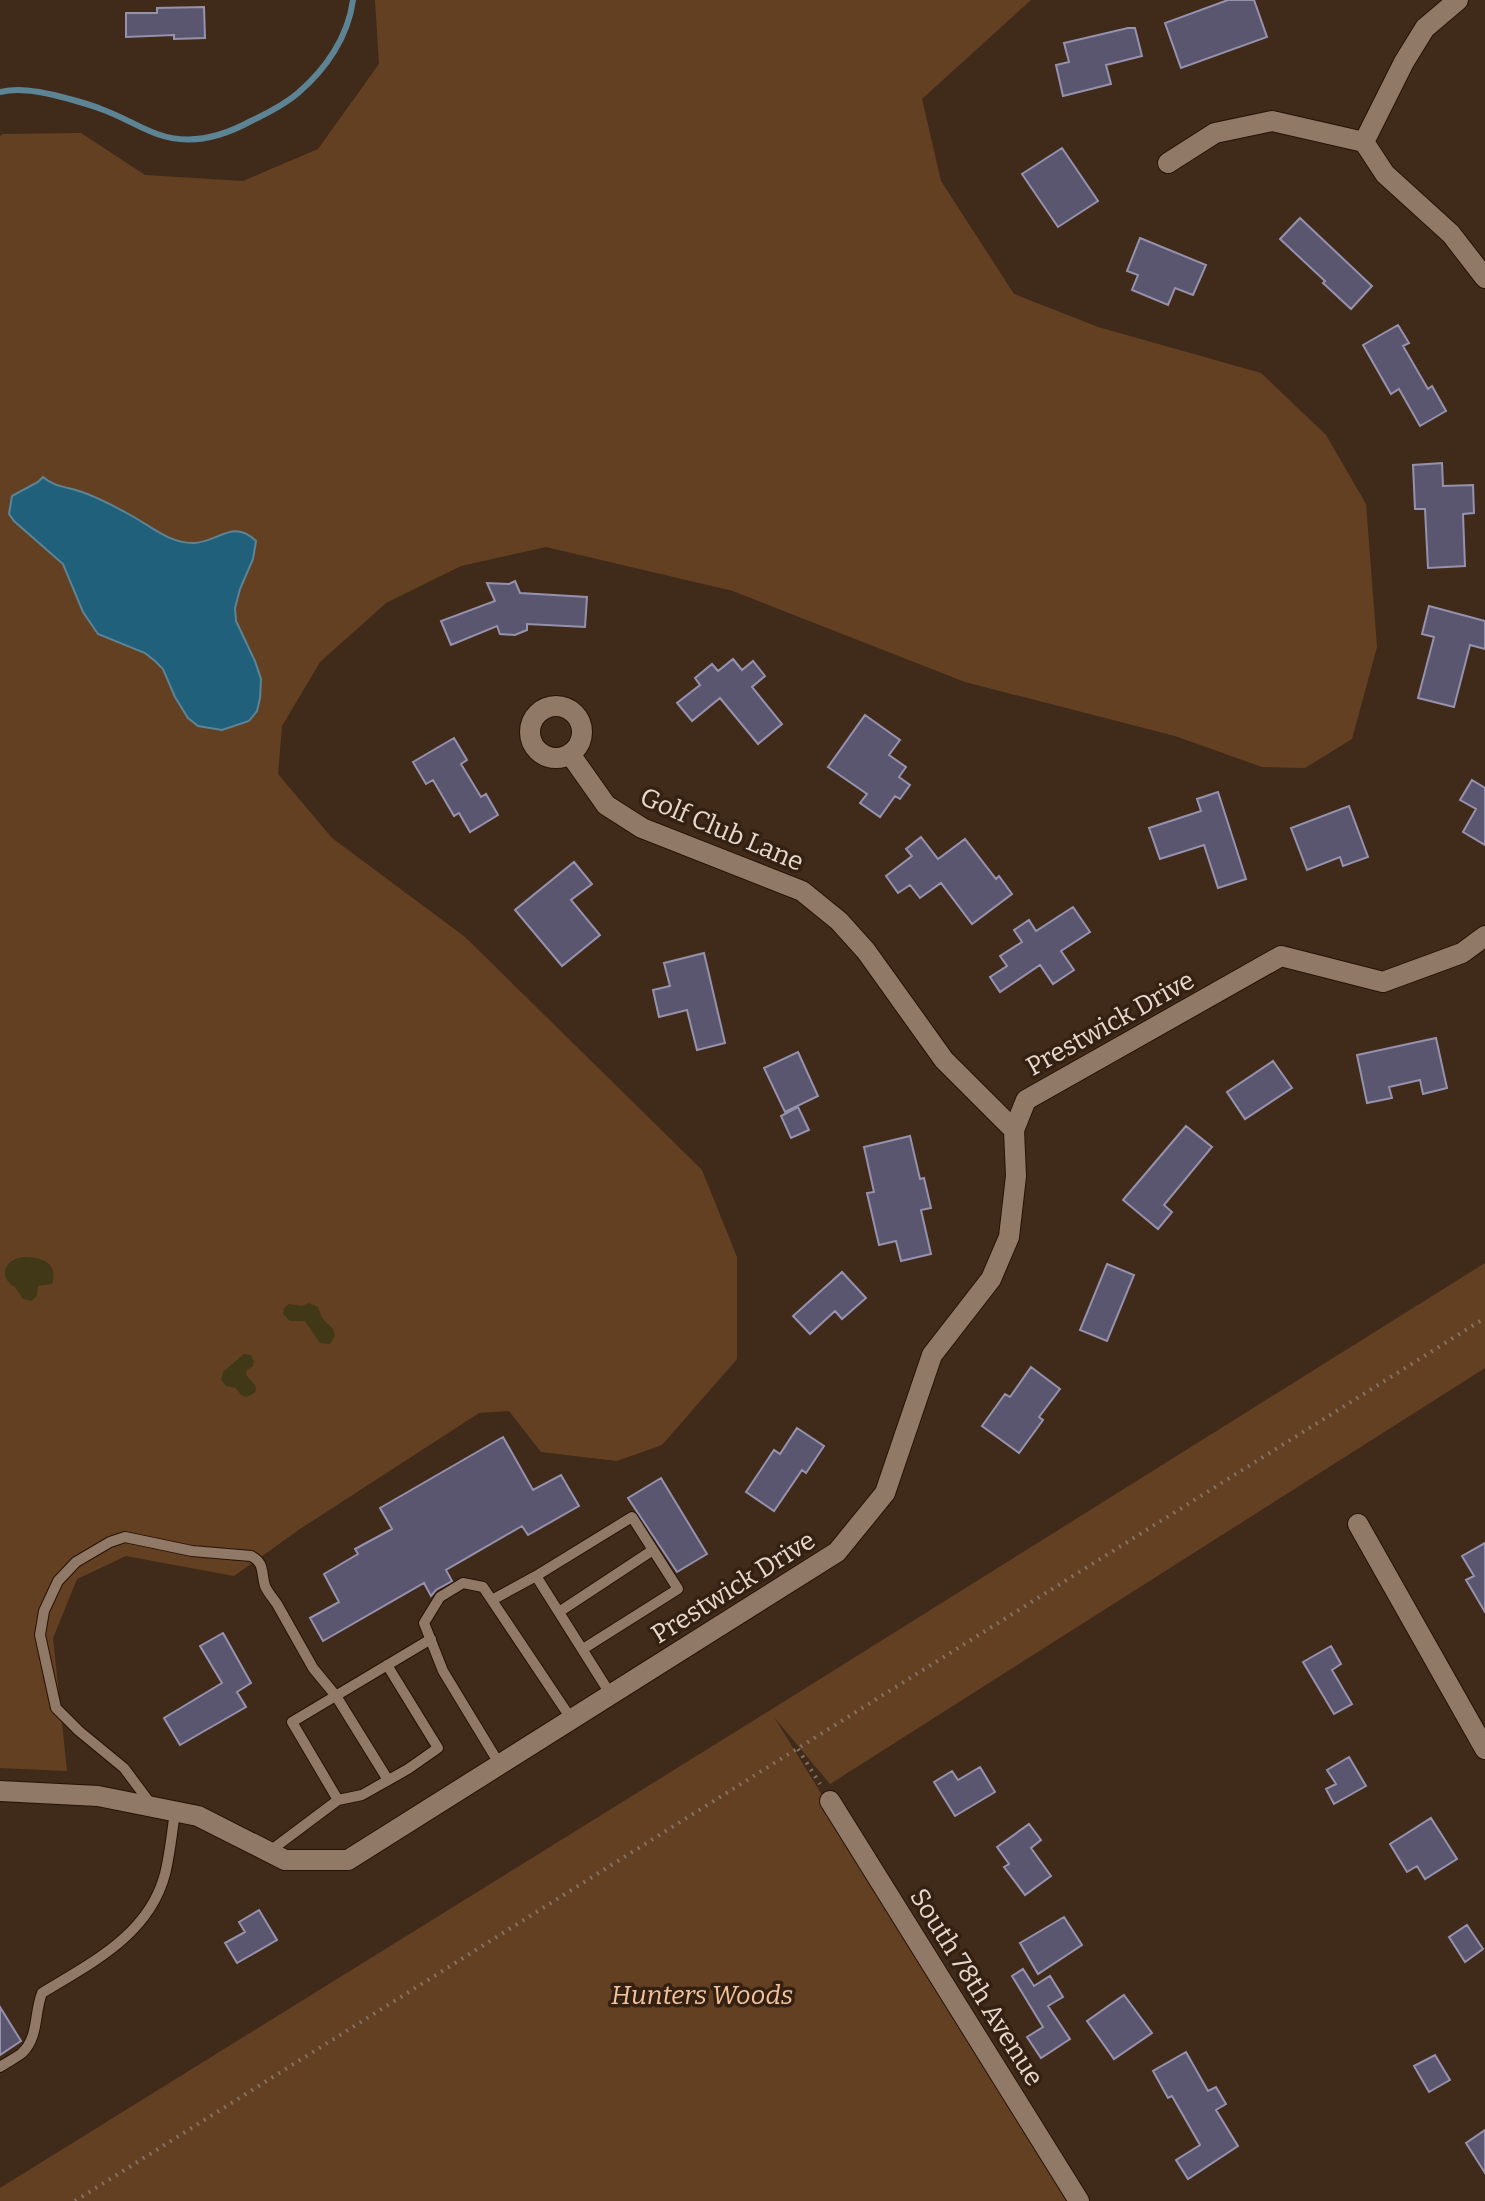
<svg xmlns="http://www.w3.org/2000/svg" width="1485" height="2201" font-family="Bitter,serif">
  <rect width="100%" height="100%" fill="#402b1b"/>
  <path fill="#644022" d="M375,0H1031L922,99L941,181L1014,294L1098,327L1261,373L1326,435L1366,504L1377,647L1352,739L1305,768L1262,767L1175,736L965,682L733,591L546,547L461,566L386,603L320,662L282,726L278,774L332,838L465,937L702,1170L737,1257V1359L662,1445L617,1461L541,1452L509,1411L479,1413L300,1529L234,1576L126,1556L77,1579L53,1638L67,1771L0,1768V136L3,134L81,133L145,175L243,181L318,149L379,64Z
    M1485,1263V1368L830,1784L774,1717L1072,2201H0V2188L769,1711Z"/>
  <path fill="#403817" d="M23,1257C41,1257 59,1262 52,1284L38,1286L37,1296L31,1301L23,1299L15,1287C0,1280 1,1260 23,1257Z
    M309,1303L318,1307L322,1318L333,1329L335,1336L330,1344L320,1343L305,1321H290L283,1314L284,1308L289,1304L302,1306Z
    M244,1354L251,1355L254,1361L253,1366L247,1370L246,1374C251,1383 266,1390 246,1397L241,1395L236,1388L226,1386L221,1380L223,1372Z"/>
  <path fill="#20607b" stroke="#5c8494" stroke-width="2" d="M43,477C54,487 68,487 82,492C99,498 116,507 132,516C152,527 169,543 193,543C218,543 232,518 256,541L253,559L240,589L235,608L236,621L255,661L261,679L260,698L257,711L249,721L222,730L198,726L188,718L175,697L163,669L155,661L145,653L98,634L83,612L63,564L14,521L9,514L12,496L38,482Z"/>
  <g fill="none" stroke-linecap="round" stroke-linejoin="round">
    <path stroke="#5c8494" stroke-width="6" d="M0,92C18,88 36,91 54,95C70,99 86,103 101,109C121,116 138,127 157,134C190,146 222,137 251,121C268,113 284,105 298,93C326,69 348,37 353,0"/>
  </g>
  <path fill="#5b566f" stroke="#9691ad" stroke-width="2" d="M1228,0H1254L1267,37L1181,68L1165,23Z
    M204,7L205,38L174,39V35L126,37V13H157V8Z
    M1128,28H1135L1142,56L1106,65L1111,84L1063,96L1056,65L1069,62L1064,43Z
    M1062,148L1098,201L1058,227L1022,174Z
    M1300,218L1372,286L1351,309L1323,283L1325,281L1280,239Z
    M1140,238L1206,265L1193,295L1175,288L1168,305L1132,290L1138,275L1127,271Z
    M1398,325L1409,343L1403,346L1428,389L1432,386L1446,411L1420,426L1399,389L1391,394L1363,345Z
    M1442,463L1443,486L1473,485L1474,513L1463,514L1465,566L1428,568L1425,509H1415L1413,465Z
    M515,581L520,593L587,597L585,627L527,624V630L515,635L500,634L497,626L451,645L441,621L495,601L487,583L509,584Z
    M1429,606L1485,621V649L1470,645L1454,707L1418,698L1434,637L1422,634Z
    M733,659L742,670L753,661L765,676L752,687L782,724L758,744L720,698L692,721L677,703L700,685L695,678L712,664L718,671Z
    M865,715L900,740L889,755L906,767L899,777L910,785L900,799L895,796L880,817L860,803L867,794L828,767Z
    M454,738L467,760L461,764L481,797L486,794L498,815L470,832L459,813L454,816L433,780L426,784L413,762Z
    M1472,780L1485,788V845L1463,832L1476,809L1460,800Z
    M1218,792L1246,879L1218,888L1204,845L1160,859L1149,828L1201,811L1197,799Z
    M1349,806L1368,857L1343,866L1340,857L1307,870L1291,828Z
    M921,837L938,859L965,839L996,879L999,876L1012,894L972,924L941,883L920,898L910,885L898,893L886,876L912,856L906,849Z
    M574,862L592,884L571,900L600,935L562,966L515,910Z
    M1073,907L1090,932L1061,951L1074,970L1053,984L1040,965L1000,992L990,977L1007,966L1000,956L1022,942L1014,930L1029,920L1036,931Z
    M704,953L725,1043L697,1050L687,1010L659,1017L653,990L670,986L664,963Z
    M1436,1038L1447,1088L1423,1094L1420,1080L1389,1087L1392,1098L1367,1103L1357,1055Z
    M798,1052L818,1096L785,1112L764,1068Z
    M1273,1061L1292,1088L1245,1119L1227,1092Z
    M798,1107L809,1130L791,1138L781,1116Z
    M1186,1126L1212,1147L1164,1205L1172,1212L1158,1229L1123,1200Z
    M910,1136L920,1179L924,1178L931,1208L921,1210L931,1254L901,1261L896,1241L879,1245L867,1193L874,1192L864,1147Z
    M1107,1264L1134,1275L1107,1341L1080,1330Z
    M842,1272L866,1298L842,1319L835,1311L810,1334L793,1316Z
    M1031,1367L1060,1389L1039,1417L1043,1420L1019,1453L982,1426L1005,1394L1010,1397Z
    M797,1428L824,1446L806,1473L802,1470L774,1511L746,1492L774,1450L780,1454Z
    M503,1437L533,1490L561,1475L579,1506L528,1535L522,1526L446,1570L452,1581L436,1590L431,1596L424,1583L323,1641L310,1618L339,1602L324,1574L358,1554L355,1549L392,1529L380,1508Z
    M661,1478L707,1554L677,1572L628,1498Z
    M1485,1543V1612L1466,1580L1474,1576L1462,1556Z
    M223,1633L251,1683L237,1692L246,1707L180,1745L164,1718L222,1683L200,1646Z
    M1331,1646L1341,1664L1332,1670L1352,1704L1334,1714L1303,1662Z
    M1349,1757L1366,1786L1334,1804L1326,1789L1336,1784L1327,1770Z
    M980,1767L995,1792L955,1816L934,1782L952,1771L958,1780Z
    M1431,1818L1457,1859L1425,1879L1417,1866L1407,1872L1390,1844Z
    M1029,1824L1041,1840L1031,1848L1051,1876L1025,1895L1004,1867L1009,1864L997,1847Z
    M259,1910L277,1940L237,1963L225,1943L245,1932L239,1922Z
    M1064,1917L1082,1945L1038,1974L1020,1943Z
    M1467,1925L1483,1949L1465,1962L1449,1937Z
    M1023,1969L1034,1986L1050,1976L1063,1997L1048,2006L1070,2039L1041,2058L1027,2037L1043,2027L1012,1976Z
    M1124,1995L1152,2033L1114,2059L1087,2021Z
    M0,2007L21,2041L0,2055Z
    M1186,2052L1208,2091L1216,2087L1226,2104L1216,2110L1238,2146L1188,2179L1176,2160L1200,2145L1172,2096L1168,2098L1153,2071Z
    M1435,2055L1450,2080L1429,2092L1414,2066Z
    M1485,2130V2173L1466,2143Z"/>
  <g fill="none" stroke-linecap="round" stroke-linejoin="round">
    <defs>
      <path id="service" d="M536,1576L632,1517L678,1589L583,1649
        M492,1600L536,1576L611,1695
        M559,1612L653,1550
        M500,1765L443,1671L424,1623L440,1597L463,1583L483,1587L572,1720
        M338,1800L362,1795L408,1769L438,1748L387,1665
        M153,1807L124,1768L79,1731L56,1708L40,1635L44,1611L58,1581L76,1562L110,1542L125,1537L192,1551L251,1556C265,1563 261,1573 265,1586C268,1593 273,1598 277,1604L313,1668L336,1696L388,1780
        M270,1851L338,1800L292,1722L431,1639
        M0,2067C7,2062 16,2058 22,2053C39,2037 34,2013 42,1993C91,1963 149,1935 165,1874C170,1854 172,1832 175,1812"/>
      <path id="minor" d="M1364,142L1385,174L1451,234L1485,278
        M1364,142L1404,62L1425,28L1458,0
        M1168,163L1215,133L1272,121L1364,142
        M530 732a26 26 0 1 1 52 0a26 26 0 1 1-52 0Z
        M570,754L606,805L642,828L802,891L839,921L866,951L944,1060L1014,1130
        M1358,1524L1485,1749
        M0,1791L98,1796L198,1816L285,1860H348L837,1552L885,1493L932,1355L991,1279L1009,1237L1016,1176L1014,1130L1026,1100L1281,956L1383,982L1462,953L1485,936
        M830,1801L1079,2201"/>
    </defs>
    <use href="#service" stroke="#261305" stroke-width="12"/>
    <use href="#minor" stroke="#261305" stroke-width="22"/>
    <path stroke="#837163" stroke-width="4" stroke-dasharray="2 6" stroke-linecap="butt" d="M798,1749L820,1784
      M75,2201L1485,1318"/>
    <use href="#service" stroke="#917967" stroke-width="10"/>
    <use href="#minor" stroke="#917967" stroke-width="20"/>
  </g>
  <g text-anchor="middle" stroke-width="7" stroke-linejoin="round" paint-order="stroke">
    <g font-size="26" fill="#e7d9cf" stroke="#352112">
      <text transform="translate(722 829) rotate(23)" y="9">Golf Club Lane</text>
      <text transform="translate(1110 1023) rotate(-29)" y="9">Prestwick Drive</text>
      <text transform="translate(733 1587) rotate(-32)" y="9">Prestwick Drive</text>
      <text transform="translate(977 1987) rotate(58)" y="9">South 78th Avenue</text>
    </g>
    <g font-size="26" font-style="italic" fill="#f5c49f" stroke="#352112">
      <text x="702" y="2004">Hunters Woods</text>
    </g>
  </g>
</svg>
